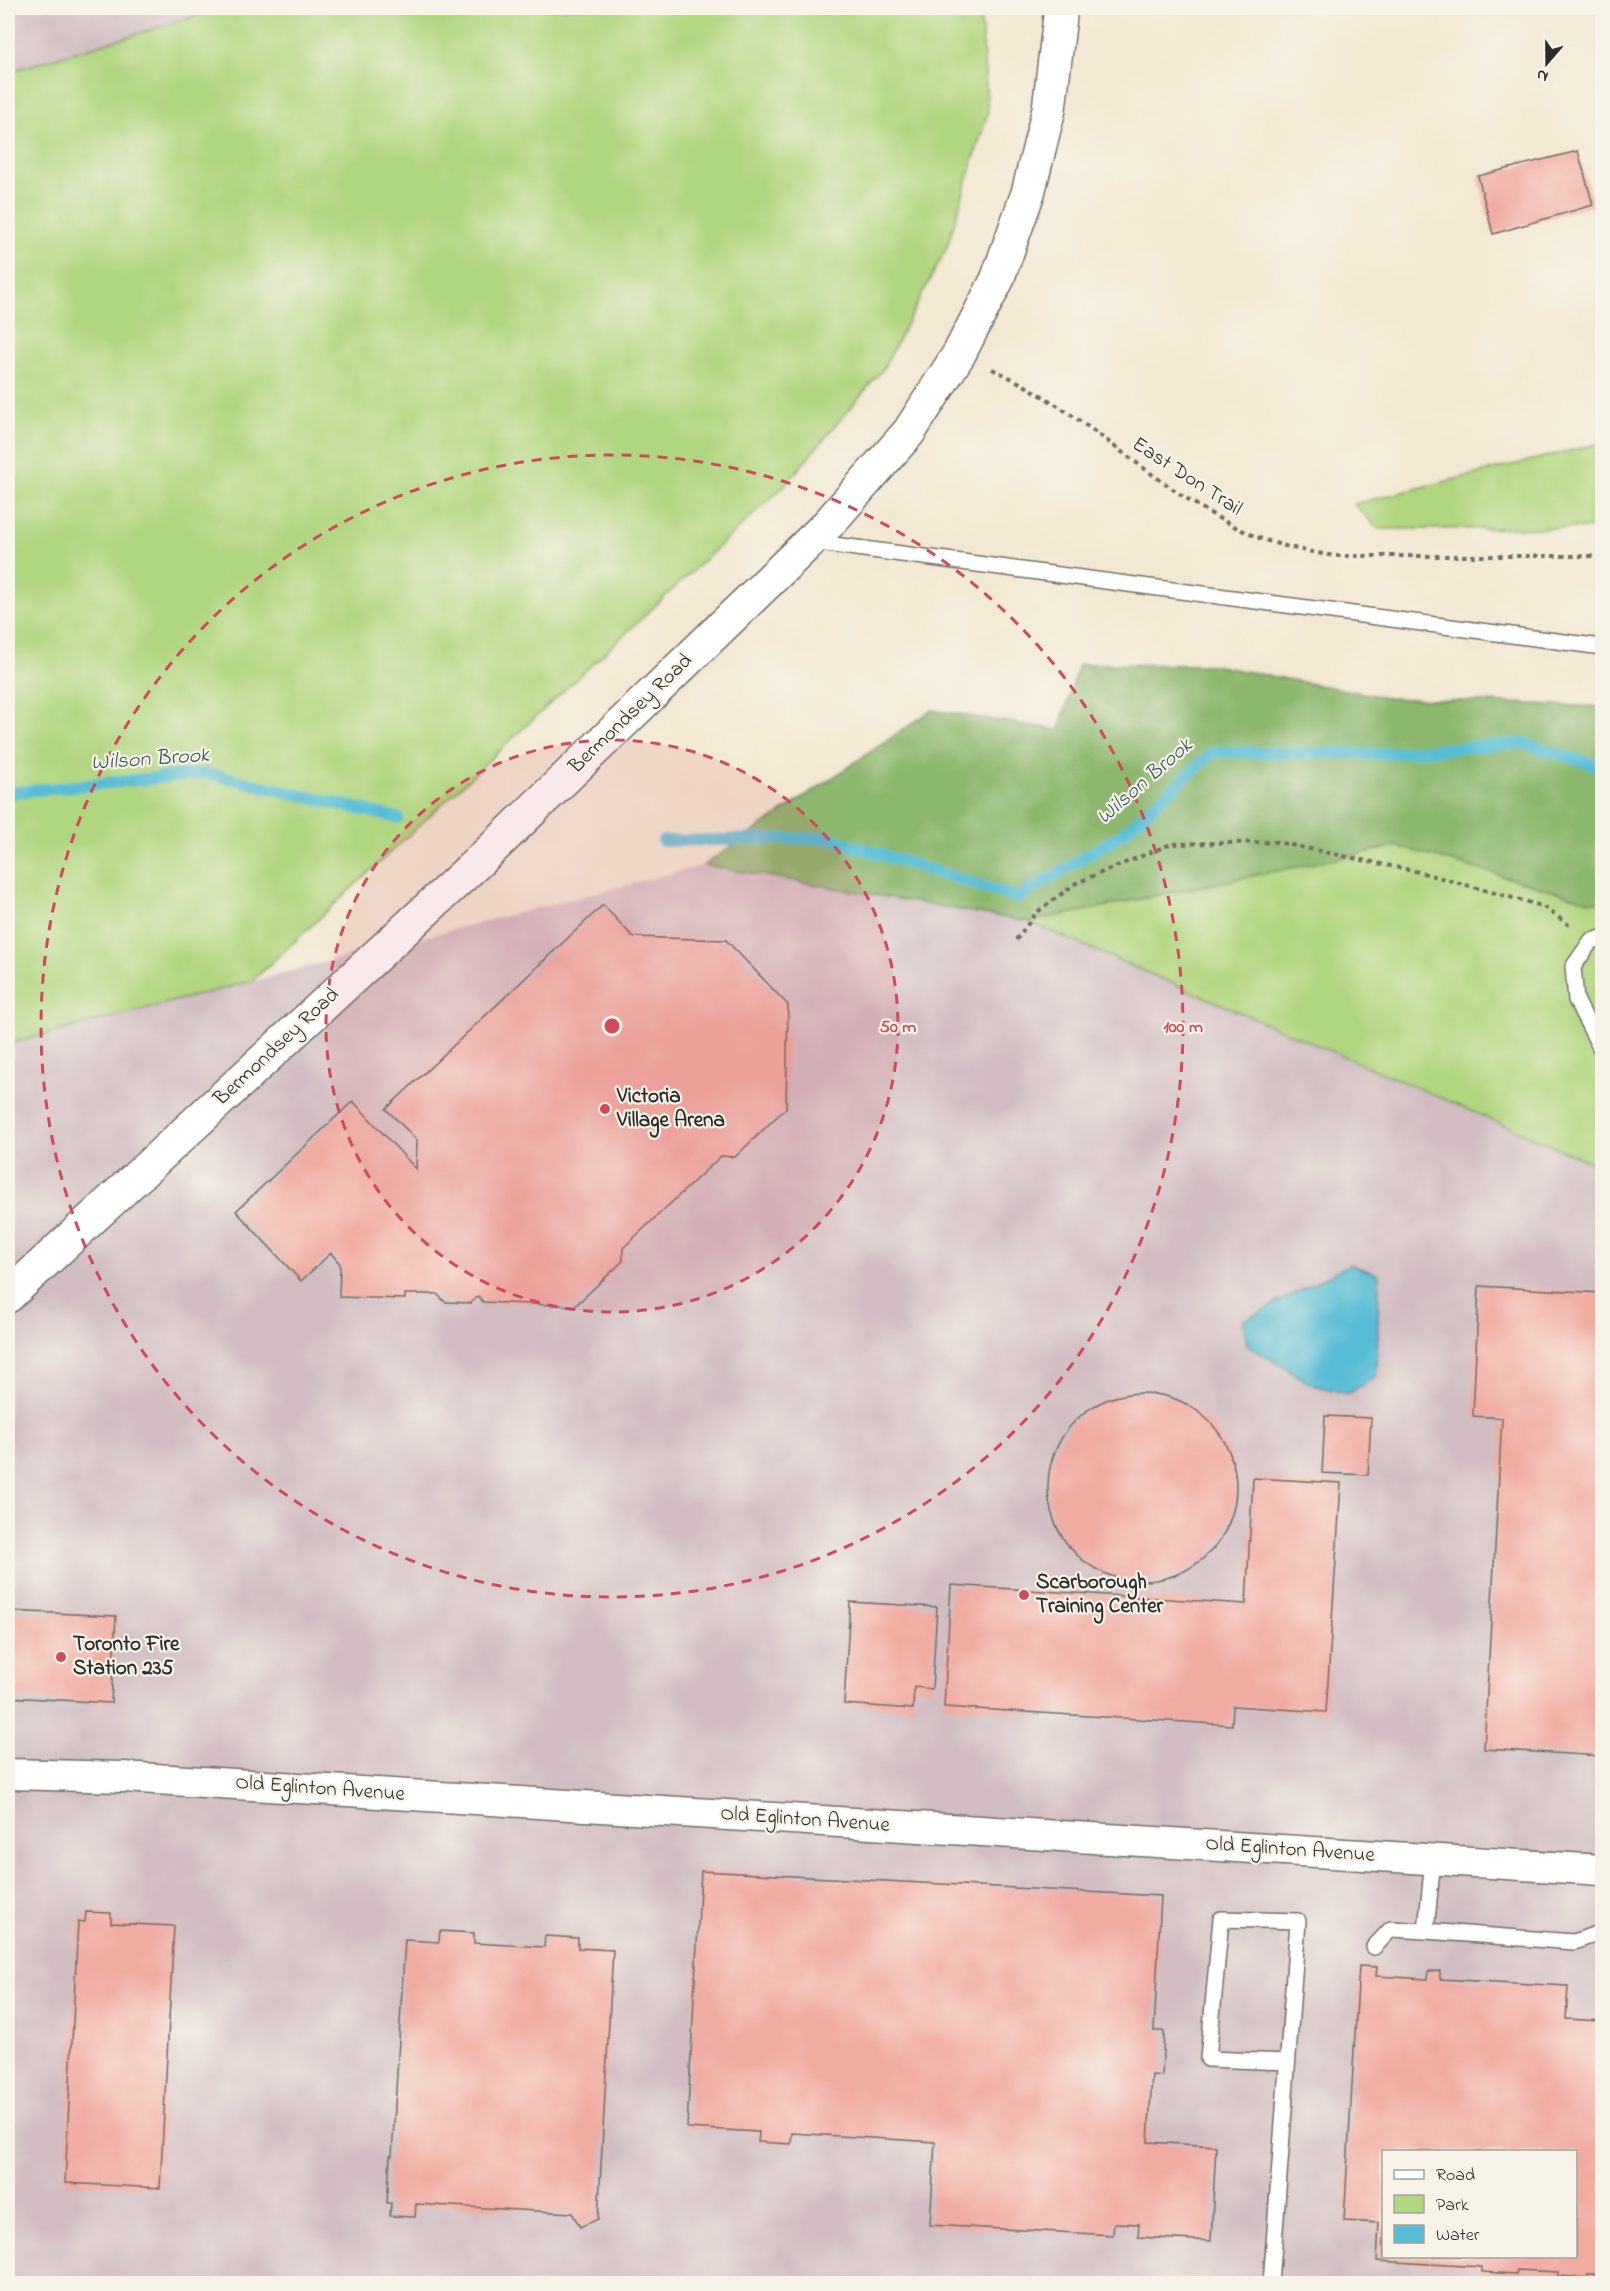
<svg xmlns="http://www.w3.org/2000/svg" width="1610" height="2291" font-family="'Indie Flower',sans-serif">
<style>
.industrial{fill:#d2bec2;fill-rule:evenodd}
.green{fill:#b1d680;stroke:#6e8056;stroke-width:1.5}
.forest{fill:#8cb76e;stroke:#5c714c;stroke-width:1.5}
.water{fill:#57bdd5;stroke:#417480;stroke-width:1.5}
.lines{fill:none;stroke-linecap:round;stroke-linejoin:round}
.stream{stroke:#57bdd5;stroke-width:12}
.building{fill:#f1aca2;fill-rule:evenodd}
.service-casing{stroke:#716d65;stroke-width:18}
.minor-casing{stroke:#716d65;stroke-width:33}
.tertiary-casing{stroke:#716d65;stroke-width:36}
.path{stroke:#716d65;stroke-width:4;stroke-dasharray:4.5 4.5;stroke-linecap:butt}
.service{stroke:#fff;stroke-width:15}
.minor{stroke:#fff;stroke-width:30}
.tertiary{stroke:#fff;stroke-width:33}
.ring{fill:none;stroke:#d1495b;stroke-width:3;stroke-dasharray:10 8}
.poi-dot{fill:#d1495b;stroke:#f7f3e8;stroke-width:2}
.labels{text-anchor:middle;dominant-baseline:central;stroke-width:4.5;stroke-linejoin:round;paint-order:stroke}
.street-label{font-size:21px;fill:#2b2b2b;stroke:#f7f3e8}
.poi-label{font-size:21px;font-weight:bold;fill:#2b2b2b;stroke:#f7f3e8;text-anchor:start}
.water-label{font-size:22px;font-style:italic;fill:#38575e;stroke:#f7f3e8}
.centre{fill:#d1495b;stroke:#f7f3e8;stroke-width:3}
.ring-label{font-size:18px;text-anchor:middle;font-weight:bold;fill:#d1495b;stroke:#f7f3e8;stroke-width:4.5;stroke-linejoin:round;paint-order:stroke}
</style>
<rect width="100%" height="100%" fill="#f7f3e8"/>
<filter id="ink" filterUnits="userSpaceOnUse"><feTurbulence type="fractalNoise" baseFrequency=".0167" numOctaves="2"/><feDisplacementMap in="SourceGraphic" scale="12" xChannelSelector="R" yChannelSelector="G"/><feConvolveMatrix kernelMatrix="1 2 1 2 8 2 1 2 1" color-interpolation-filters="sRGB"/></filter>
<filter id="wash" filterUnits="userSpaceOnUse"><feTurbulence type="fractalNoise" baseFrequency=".008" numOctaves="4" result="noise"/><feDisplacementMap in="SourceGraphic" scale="24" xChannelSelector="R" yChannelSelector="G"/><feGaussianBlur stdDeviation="1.35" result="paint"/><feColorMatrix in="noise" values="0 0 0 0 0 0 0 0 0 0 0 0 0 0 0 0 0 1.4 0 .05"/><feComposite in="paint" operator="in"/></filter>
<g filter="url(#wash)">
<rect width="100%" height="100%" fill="#f3e8d2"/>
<path class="industrial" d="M8 8H223L8 72Z
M704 865 1029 922 1602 1167V2283L8 2284V1044ZM1384 2152H1576V2256H1384Z"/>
<path class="green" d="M223 8H980L988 112 947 247 883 369 786 484 252 981 8 1044V72Z
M1602 443V528L1378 529 1354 504Z
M1602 766V1167L1029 922 1397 846Z"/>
<path class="forest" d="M1079 664 1212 665 1389 698 1602 707V903L1589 901 1397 846 1029 922 704 865 932 710 1059 730Z"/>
<path class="water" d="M1350 1264 1379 1275 1377 1376 1348 1394 1313 1385 1247 1345 1243 1321Z"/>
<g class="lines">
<path class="stream" d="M8 793 206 773 398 818
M663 841 829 838 1018 898 1122 834 1213 752 1378 754 1523 743 1602 767"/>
</g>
<g id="blocks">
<path class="building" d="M1578 151 1593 205 1493 234 1478 176Z
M603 905 633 937 726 940 788 1005 786 1108 735 1157 721 1156 623 1248V1261L575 1306 483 1302 478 1296 471 1303 445 1302 437 1294H405V1299L339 1297 340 1264 331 1253 301 1281 236 1211 353 1101 416 1169 417 1140 386 1109Z
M1479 1286 1602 1293V1756L1484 1749 1502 1418 1473 1416Z
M1048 1487a94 94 0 1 1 188 0a94 94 0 1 1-188 0Z
M1325 1416 1371 1418 1368 1475 1322 1473Z
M1253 1478 1341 1483 1326 1712 1233 1706 1232 1725 944 1707 951 1585 1246 1604Z
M850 1602 937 1607 932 1689 914 1687 913 1709 844 1704Z
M8 1611 116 1616 111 1703 8 1697Z
M701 1871 1161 1896 1154 2031H1164L1162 2076 1152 2075 1148 2142 1216 2146 1211 2241 1138 2237 1139 2224 1114 2223 1113 2235 930 2225 935 2142 792 2133 791 2144 758 2142 759 2132 687 2128Z
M86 1912 111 1913V1923L174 1926 160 2188 65 2183 78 1921 85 1922Z
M440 1931 474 1933V1943L544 1947 545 1936 578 1938V1948L613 1950 598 2219 580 2227 572 2213 416 2204 415 2217 390 2216 391 2203H387L390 2156H392L405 1940 439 1942Z
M1359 1966 1377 1967 1376 1976 1427 1979 1428 1971H1440V1979L1568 1986 1566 2019 1602 2021V2278L1594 2277V2274H1588L1587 2278 1558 2276V2272L1517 2270V2274L1482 2272V2267L1377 2261 1379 2223 1344 2221ZM1384 2152H1576V2256H1384Z"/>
</g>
</g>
<g filter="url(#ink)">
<use href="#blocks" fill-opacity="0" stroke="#716d65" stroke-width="1.5"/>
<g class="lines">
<g class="service-casing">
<path id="service" d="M811 542 1602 647
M1602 938 1591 941 1573 967 1576 1000 1602 1051
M1433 1859 1426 1931 1574 1942 1602 1932
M1374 1947 1391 1929 1426 1931
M1271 2284 1298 1921 1221 1919 1208 2059 1287 2062"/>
</g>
<g class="minor-casing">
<path id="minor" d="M8 1774 123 1777 1602 1870"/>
</g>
<g class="tertiary-casing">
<path id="tertiary" d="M8 1296 492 849 829 523 909 432 959 354 997 280 1028 193 1049 109 1061 8"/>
</g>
<path class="path" d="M992 369C1086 411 1157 492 1250 534 1277 546 1306 551 1334 556H1602
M1016 940 1036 913 1076 883 1171 844 1277 842 1419 872 1542 906 1569 925"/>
<use href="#service" class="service"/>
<use href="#minor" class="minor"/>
<use href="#tertiary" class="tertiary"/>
</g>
</g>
<circle cx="612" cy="1026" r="286" fill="#d1495b" fill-opacity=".12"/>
<g class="ring">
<circle cx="612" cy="1026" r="286"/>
<circle cx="612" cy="1026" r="571"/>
</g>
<g class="poi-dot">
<circle cx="605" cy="1109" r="6"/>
<circle cx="1024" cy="1595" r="6"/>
<circle cx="61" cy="1657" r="6"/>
</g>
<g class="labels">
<g class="street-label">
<text transform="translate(1187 477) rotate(33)">East Don Trail</text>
<text transform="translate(631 714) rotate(-44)">Bermondsey Road</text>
<text transform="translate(277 1047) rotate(-43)">Bermondsey Road</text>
<text transform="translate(320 1789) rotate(4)">Old Eglinton Avenue</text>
<text transform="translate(805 1820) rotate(4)">Old Eglinton Avenue</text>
<text transform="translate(1290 1850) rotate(4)">Old Eglinton Avenue</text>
</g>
<g class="poi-label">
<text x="617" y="1097">Victoria<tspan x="617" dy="24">Village Arena</tspan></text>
<text x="1036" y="1583">Scarborough<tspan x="1036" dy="24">Training Center</tspan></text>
<text x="73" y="1645">Toronto Fire<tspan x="73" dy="24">Station 235</tspan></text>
</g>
<g class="water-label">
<text transform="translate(150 760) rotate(-4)">Wilson Brook</text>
<text transform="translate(1145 782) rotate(-41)">Wilson Brook</text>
</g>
</g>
<circle cx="612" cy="1026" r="9" class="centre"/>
<g class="ring-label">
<text x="898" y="1032">50 m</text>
<text x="1183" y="1032">100 m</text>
</g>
<rect width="1610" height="2291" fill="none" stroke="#f7f3e8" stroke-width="30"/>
<rect x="1382" y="2150" width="195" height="108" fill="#f7f3e8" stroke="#a5a39c" stroke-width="1.5"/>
<rect x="1394" y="2170" width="30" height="9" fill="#ffffff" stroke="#a5a39c" stroke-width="1.5"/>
<text x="1436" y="2180" font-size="18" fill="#2b2b2b">Road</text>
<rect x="1394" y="2195" width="30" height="18" fill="#b1d680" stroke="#a5a39c" stroke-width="1.5"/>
<text x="1436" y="2210" font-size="18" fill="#2b2b2b">Park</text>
<rect x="1394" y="2225" width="30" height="18" fill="#57bdd5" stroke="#a5a39c" stroke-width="1.5"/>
<text x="1436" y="2240" font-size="18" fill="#2b2b2b">Water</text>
<g transform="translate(1547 63) rotate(200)" stroke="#f7f3e8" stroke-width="4.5" paint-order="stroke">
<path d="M0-4.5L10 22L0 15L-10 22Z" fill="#2b2b2b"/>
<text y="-9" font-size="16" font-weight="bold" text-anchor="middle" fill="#2b2b2b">N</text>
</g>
</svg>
